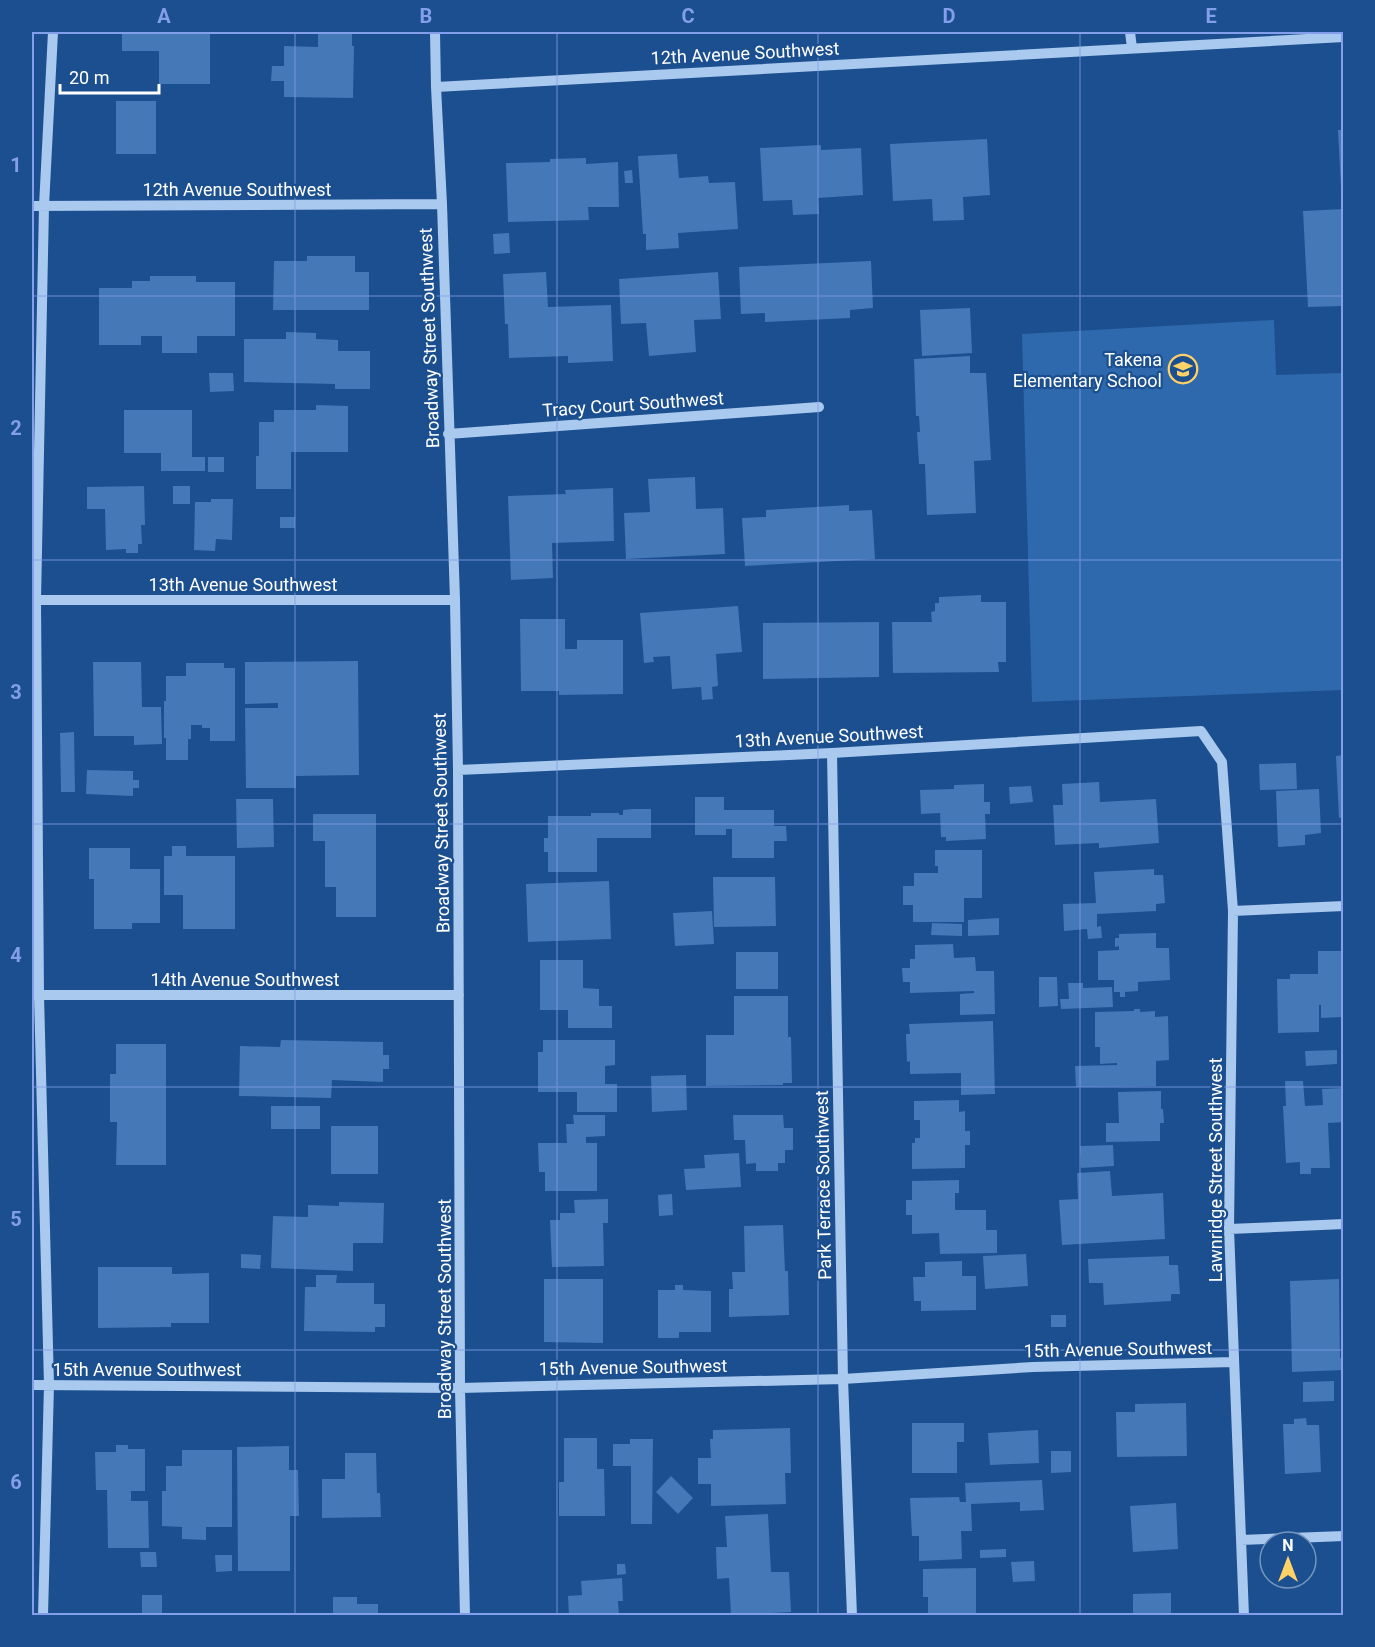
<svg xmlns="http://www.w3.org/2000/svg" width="1375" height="1647" font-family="Roboto,sans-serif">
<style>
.green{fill:#2e69ad}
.building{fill:#4478b7}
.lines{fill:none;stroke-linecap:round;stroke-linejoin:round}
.minor{stroke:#a9c9ee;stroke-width:10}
.grid{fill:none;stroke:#839eea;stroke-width:1.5;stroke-opacity:0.55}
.labels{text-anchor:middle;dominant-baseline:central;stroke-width:4.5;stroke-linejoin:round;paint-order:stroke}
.street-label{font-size:18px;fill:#fff;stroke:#1b4f8f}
.poi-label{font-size:18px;fill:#fff;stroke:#1b4f8f;text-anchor:end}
.neatline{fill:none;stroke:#839eea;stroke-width:2}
.grid-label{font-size:20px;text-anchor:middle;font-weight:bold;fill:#839eea}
</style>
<rect width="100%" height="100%" fill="#1b4f8f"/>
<path class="green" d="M1274 320 1276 375 1343 373V690L1032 702 1022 334Z"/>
<path class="building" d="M122 32H210V84H159V51H122Z
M318 32H352V46H354L353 98 284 97V81H271L272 66H284V46L318 47Z
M116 101H156V154H116Z
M1338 130H1344V207H1342Z
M987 139 990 195 963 197 964 220 933 221 932 199 893 201 890 144Z
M821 145V150L861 148 863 195 818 198 819 214 793 215 792 200 763 201 760 148Z
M677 154 679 178 708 176 709 183 735 182 738 229 678 233 679 248 646 250V234H643L638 156Z
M586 158V164L618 162 619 207H588L589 220 508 222 506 163 550 162V159Z
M632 170 633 183H625L624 171Z
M1344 209V306L1308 307 1303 211Z
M509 233 510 253 494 254 493 234Z
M307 256H355V272H369V310H273L274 261H307Z
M871 261 873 308 850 310V318L765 322V313L741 314 739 267Z
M546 272 548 307 611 305 613 361 568 363V356L509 358 508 324H505L503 274Z
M718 272 721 319 694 320 696 352 649 356 646 323 621 324 619 279Z
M150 276H196V282H235V336H197V353H162V336H141V345H99V288H132V281H150Z
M970 308 972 353 922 356 920 310Z
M286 332 316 333V339L338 340V351H370V389H335V384L244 382V339H286Z
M970 356V373H986L991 460 974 461 976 513 927 515 925 464H919L917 432H920L919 416H916L914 359Z
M209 373H233L234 391 210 392Z
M316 405 348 406V452H291V489H256V456H259V422H274V410H316Z
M124 410H192V457H205V471H161V453H124Z
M208 457H224V472H208Z
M695 477 696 509 723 508 725 554 626 559 624 513 650 512 648 479Z
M144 486 145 525H141L142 544H138V553H126V549L106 550 105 509H87V487Z
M173 486H190V504H173Z
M613 488 614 541 552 543 553 578 511 580 508 496 566 494 565 490Z
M211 499H233L232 540 216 539 215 551 194 550 195 502H211Z
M849 505V511L872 510 875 559 745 566 742 518 766 517V510Z
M280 517H295V528H280Z
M981 595V602H1006V662H998L999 672 893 673 892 622H932L931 612 935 611V603H939V597Z
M738 606 742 652 716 654 718 686 712 687 713 699 702 700 701 687 672 689 670 656 653 657 654 662 644 663 640 613Z
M520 619H565V649H577V640H623V694L559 695V691H521Z
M879 622V677L763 679V623Z
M358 661 359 775 296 776V788H246L245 708H278V703L245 704V662Z
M93 662H141L142 707H161L162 744 134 745V736H94Z
M186 663H224V668H235V741H210V728H202V725H191V739H188V760H166V738H164V701H166V676H186Z
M74 732 75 792H61L60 733Z
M1344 755V817L1339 818 1336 756Z
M1296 763 1297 789 1260 790 1259 764Z
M87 770 133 771V780H139V788H133V796L86 794Z
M1099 782 1100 802 1156 799 1159 843 1099 848V843L1055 845 1053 805H1063L1062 784Z
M984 784V802H990V814H985L986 839 946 841V837H941L940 813 921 814 920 790 954 789V785Z
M1031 786 1033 802 1010 804 1009 787Z
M1319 789 1321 833 1305 835V845L1278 847 1276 791Z
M695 797H724V810H774V826H786L787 841H774V858H732V829H726V835H695Z
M236 799H273L274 847 237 848Z
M633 809H651V838H597V872H548V852H544V838H548V816H591V813H619V815H623V810Z
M313 814H376V917H336V887H325V841H313Z
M172 846H186V856H235V929H183V895H164V856H172Z
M89 848H130V869H160V923H132V929H94V879H89Z
M935 850H982V898H964V922H913V905H903V886H914V873H938V866H935Z
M1154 869V875H1163L1165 903 1156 904V911L1097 914V927L1101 926 1102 938 1088 939 1087 929 1064 931 1063 904 1096 903 1094 872Z
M713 877H775L776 926 714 927Z
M609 881 611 939 528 942 526 884Z
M712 911 714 944 675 946 673 913Z
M999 918V935L968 936V920Z
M932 923 962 924V936L931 935Z
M1156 933V948H1169L1170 980 1138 982V991L1125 992V997H1120V992H1114V980H1098V951L1119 950V946L1115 947V938H1119V934Z
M953 944 954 958 975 957 976 971H994L995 1014 960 1015V994L974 993V991L910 993V982H903L902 968H910V959H915V945Z
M1318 951H1342L1343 1017 1321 1018V1005H1319V1032L1278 1033 1277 979H1290V974H1318Z
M736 952H778V989H736Z
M540 960H583V988L599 989V1006H612V1028H568V1010H540Z
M1039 977H1057L1058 1006 1039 1007Z
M1068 983H1083V988L1112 987 1113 1007 1061 1009 1060 999H1069Z
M734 996H788V1037H791L792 1083H783V1085L706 1086V1035H734Z
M1134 1009H1140V1012L1155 1011V1017L1168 1016 1169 1060 1156 1061V1086L1076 1087 1075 1066 1117 1065V1063L1100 1064V1047H1095V1012L1134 1011Z
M993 1021 995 1094 961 1095V1073L910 1074V1061L907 1062 906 1034H910L909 1024Z
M281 1040 383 1042V1055H389V1069H383V1082L332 1080 331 1098 239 1096 240 1046 280 1047Z
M543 1040H615V1065L605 1066V1084H617V1112H577V1092H538V1052H543Z
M116 1044H166V1165H116L117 1122H110V1074H116Z
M1337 1050V1064L1306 1066 1305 1051Z
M686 1075 687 1110 652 1112 651 1076Z
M1285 1081H1303L1305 1106 1323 1105 1322 1089 1344 1088V1122L1328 1123 1330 1168H1311V1174H1300V1162L1286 1163 1283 1106H1286Z
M1161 1091V1109H1163L1164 1123H1160V1141L1106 1142V1123H1119L1118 1092Z
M959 1100V1112L965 1111V1131H970V1145H965V1168L912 1169V1143H915V1138H920V1120H914V1101Z
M271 1106H320V1129H271Z
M573 1115H605V1136L586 1137V1143H597V1191H545V1172H539L538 1143H567L566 1124H574Z
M733 1115H783L784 1128H793V1150H785V1163H778V1171H756V1163L746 1164 745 1140H734Z
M331 1126H378V1174H331Z
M1113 1145 1114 1166 1081 1168 1080 1146Z
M739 1153 741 1187 686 1190 684 1169 705 1168 704 1155Z
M1110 1171 1112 1196 1163 1193 1165 1239 1062 1245 1059 1200 1078 1199 1077 1173Z
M959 1180V1193H955V1210H986V1230H997V1253L940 1254 939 1233 912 1234V1215H906V1200H912V1181Z
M672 1194 673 1215 659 1216 658 1195Z
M608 1199V1223H603L604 1266 552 1267 550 1220H560V1213H575L574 1200Z
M339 1202 384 1203 383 1243H353V1271L271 1268 273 1216 308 1217V1205L339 1206Z
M783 1225 785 1271H788L789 1315 729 1317V1289H733L732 1272H745L744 1226Z
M241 1254 261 1255 260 1269 241 1268Z
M1026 1254 1028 1286 985 1289 983 1256Z
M1169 1256V1265H1178L1180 1294H1171V1301L1104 1305 1103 1283H1089L1088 1259Z
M962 1261V1276H976V1310L921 1311V1301H914L913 1277H925V1262Z
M98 1267H172V1274L209 1273V1323H171V1327L98 1328Z
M316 1275H337L336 1283H374V1304H385V1327H375V1332L304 1331 305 1287H316Z
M544 1279H603V1343L544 1342Z
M1339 1279 1340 1358H1344V1370L1292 1372 1290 1281Z
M675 1285H683V1290L711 1291V1332H679V1338H658V1290H675Z
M1051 1315H1066V1327H1051Z
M1334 1381V1401L1303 1402V1382Z
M1186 1403 1187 1456 1117 1457 1116 1412H1135V1404Z
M1306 1418 1307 1425H1319L1321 1472 1285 1474 1283 1424H1294V1419Z
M912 1423H964V1442H957V1473H912Z
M790 1428 791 1473H785L786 1504 711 1506V1484H698V1458H711L710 1439H713V1430Z
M1038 1430 1039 1463 990 1465 988 1433Z
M564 1438H597V1469H604L605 1516H559V1482H564Z
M630 1439H653L652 1524H631V1466H613V1444H630Z
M116 1445H128V1449H145V1491H131V1501H148L149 1548H108L107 1490H96L95 1452H116Z
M289 1446V1470H298L299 1516H290V1571H238L237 1447Z
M182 1450H232V1527H206V1540L182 1539V1527L162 1526V1491H166V1466H182Z
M1051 1451H1071V1472L1051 1473Z
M345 1453H376L377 1493H380L381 1517 322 1518V1479H345Z
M671 1476 693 1498 678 1514 656 1492Z
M1042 1480 1044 1510 1020 1511V1502L971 1504 972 1531H961L962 1559 919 1561V1536H912L910 1498 959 1497 960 1502H966L965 1483Z
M1176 1503 1178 1549 1133 1552 1130 1506Z
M768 1514 771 1572H789L791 1612 731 1615 729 1578 717 1579 716 1547H727L725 1516Z
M1006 1549V1557L980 1558V1550Z
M140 1552H156L157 1567H141Z
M215 1555H232V1571L216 1572Z
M1034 1561 1035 1581 1013 1582 1011 1562Z
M617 1564H625L626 1574 617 1575Z
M976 1568V1616H928V1597H923V1569Z
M622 1578 623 1601H618L619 1616H569L568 1596 582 1595 581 1581Z
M1171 1593V1616H1133V1594Z
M142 1595H162V1616H142Z
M333 1597H357V1604H378V1616H333Z"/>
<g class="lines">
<path class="minor" d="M435 32 436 87 442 204 455 600 458 770 460 1388 465 1616
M1130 32 1132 48
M436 87 1344 37
M32 206 442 204
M448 434 819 407
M32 600H455
M832 753 843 1379 852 1616
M458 770 832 753 1201 731 1222 762 1233 911 1229 1229 1244 1616
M1233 911 1344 906
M32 995H459
M1229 1229 1344 1224
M32 1385 460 1388 843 1379 1033 1367 1234 1362
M1241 1540 1344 1536
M43 1616 49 1385 39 995 36 600 44 206 53 32"/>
</g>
<path class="grid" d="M295 32V1616M557 32V1616M818 32V1616M1080 32V1616M32 296H1344M32 560H1344M32 824H1344M32 1087H1344M32 1350H1344"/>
<defs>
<g id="school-ring" transform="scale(1.5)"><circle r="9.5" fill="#1b4f8f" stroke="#ffd166" stroke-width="1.5"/><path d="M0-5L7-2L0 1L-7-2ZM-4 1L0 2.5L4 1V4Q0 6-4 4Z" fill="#ffd166"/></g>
</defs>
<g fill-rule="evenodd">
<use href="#school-ring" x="1183" y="369"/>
</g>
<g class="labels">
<g class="street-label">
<text transform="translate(745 53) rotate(-3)">12th Avenue Southwest</text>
<text x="237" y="189">12th Avenue Southwest</text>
<text transform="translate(429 338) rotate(-92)">Broadway Street Southwest</text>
<text transform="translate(633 404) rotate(-4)">Tracy Court Southwest</text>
<text x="243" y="584">13th Avenue Southwest</text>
<text transform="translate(829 736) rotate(-3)">13th Avenue Southwest</text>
<text transform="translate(441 823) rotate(-91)">Broadway Street Southwest</text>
<text x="245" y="979">14th Avenue Southwest</text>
<text transform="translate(1215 1170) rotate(-90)">Lawnridge Street Southwest</text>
<text transform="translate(823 1185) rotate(-91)">Park Terrace Southwest</text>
<text transform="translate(444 1309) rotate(-90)">Broadway Street Southwest</text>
<text transform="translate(1118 1349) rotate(-1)">15th Avenue Southwest</text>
<text transform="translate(633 1367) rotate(-1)">15th Avenue Southwest</text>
<text x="147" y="1369">15th Avenue Southwest</text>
</g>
<g class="poi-label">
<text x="1162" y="359">Takena<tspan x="1162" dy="21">Elementary School</tspan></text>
</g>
</g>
<rect width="1375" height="1647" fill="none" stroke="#1b4f8f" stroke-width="66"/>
<g transform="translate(1288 1560)"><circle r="28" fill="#1b4f8f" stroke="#7695bc" stroke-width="1.5"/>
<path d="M0-4.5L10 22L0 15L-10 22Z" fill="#ffd166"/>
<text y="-9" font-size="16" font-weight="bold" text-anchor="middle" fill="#ffffff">N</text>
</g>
<path d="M60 84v9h99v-9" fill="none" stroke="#ffffff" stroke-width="3"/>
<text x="69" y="84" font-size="18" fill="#ffffff" stroke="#1b4f8f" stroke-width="4.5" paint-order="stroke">20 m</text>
<rect x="33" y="33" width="1309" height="1581" class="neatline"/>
<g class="grid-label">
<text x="164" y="23">A</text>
<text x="426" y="23">B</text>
<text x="688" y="23">C</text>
<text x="949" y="23">D</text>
<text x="1211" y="23">E</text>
<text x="16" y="172">1</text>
<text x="16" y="435">2</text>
<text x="16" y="699">3</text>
<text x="16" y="962">4</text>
<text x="16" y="1226">5</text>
<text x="16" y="1489">6</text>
</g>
</svg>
